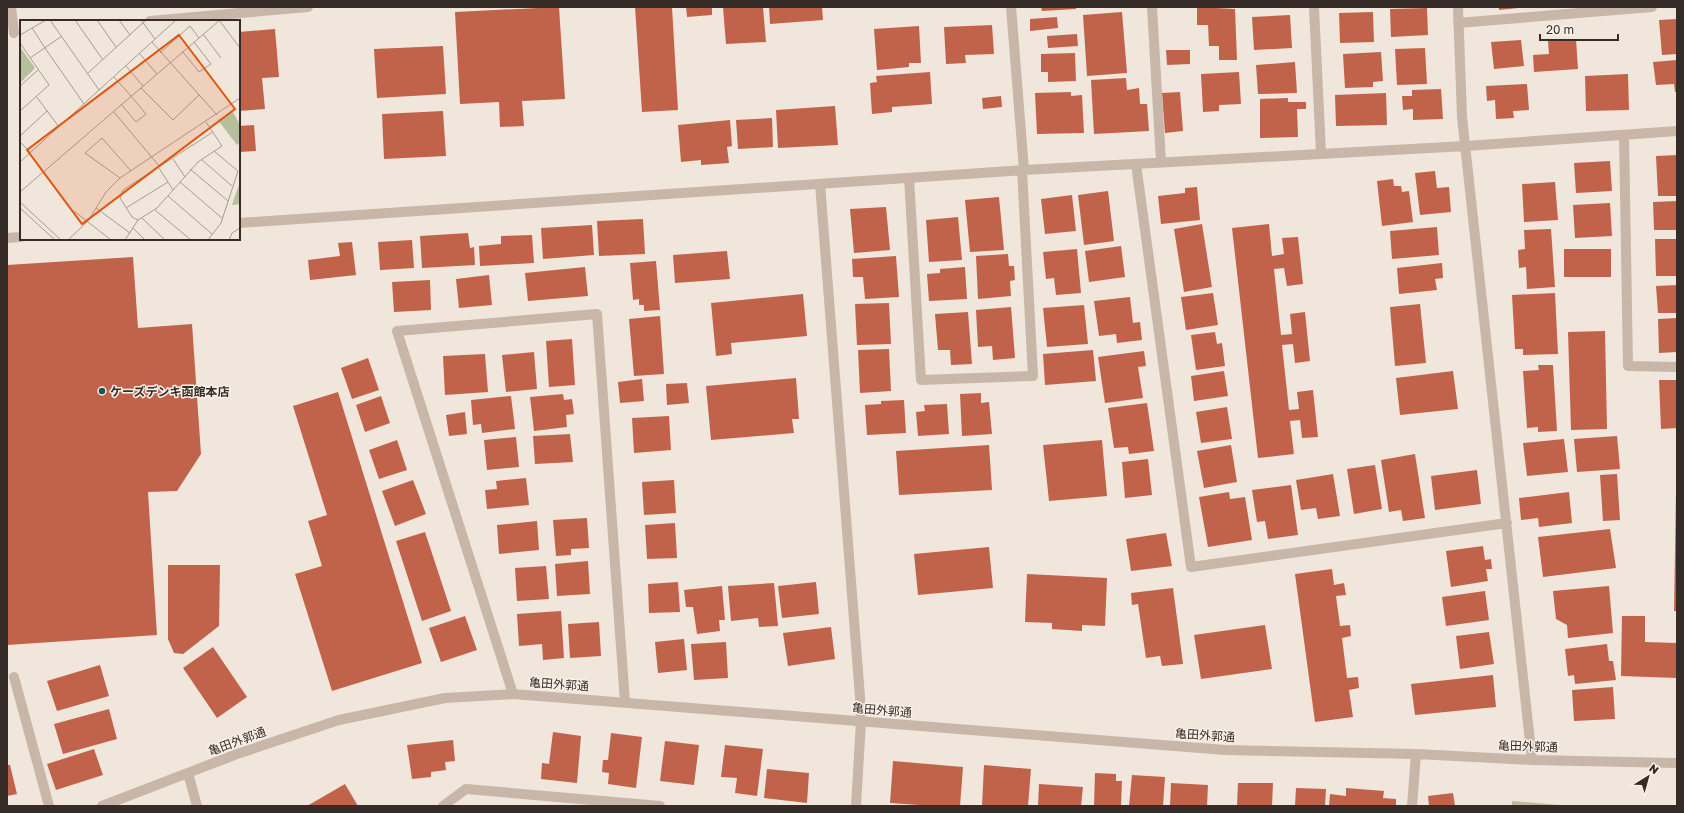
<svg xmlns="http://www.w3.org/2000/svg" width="1684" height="813" font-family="'Golos Text','Noto Sans JP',sans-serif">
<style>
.green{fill:#b4bf9c}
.building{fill:#c1634a}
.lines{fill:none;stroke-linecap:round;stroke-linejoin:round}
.minor{stroke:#c8b6a8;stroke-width:10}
.poi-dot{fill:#1f5355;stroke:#f9f0e8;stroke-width:1.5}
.labels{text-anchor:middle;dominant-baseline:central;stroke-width:3;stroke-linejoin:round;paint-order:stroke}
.poi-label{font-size:12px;font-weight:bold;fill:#352c28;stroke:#f9f0e8;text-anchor:start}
.street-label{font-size:12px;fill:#352c28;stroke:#f9f0e8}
.inset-road{fill:none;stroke:#a69c94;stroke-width:1}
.view{fill:#df570d;fill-opacity:0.15;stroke:#df570d;stroke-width:2}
.inset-edge{fill:none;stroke:#352c28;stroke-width:2}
</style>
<rect width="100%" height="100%" fill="#f1e6dc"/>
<path class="green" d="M1512 801 1572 806H1512Z"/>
<path class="building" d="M559 7 565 99 522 101 524 126 500 127 499 102 460 104 455 12Z
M635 7H672L678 110 642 112Z
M686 7H712V15L687 17Z
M723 7H763L766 42 726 44Z
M769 7H822L823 20 770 24Z
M1041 7H1076V9L1042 11Z
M1197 7 1235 9 1237 60H1219V46H1209L1208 25H1197Z
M1499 7H1518V8L1499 10Z
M1427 8 1428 35 1391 37 1390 9Z
M1122 12 1127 73 1087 76 1083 15Z
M1373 12 1374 42 1340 43 1339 13Z
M1290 15 1292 48 1254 50 1252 17Z
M1057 17 1058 28 1030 31V19Z
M1677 19V54L1662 55 1659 20Z
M992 25 994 54 965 55 966 63 946 64 944 27Z
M919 26 921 63H909V67L877 70 874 29Z
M275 29 279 77 262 78 265 109 239 111V32Z
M1077 34 1078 46 1048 48 1047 36Z
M1576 39 1578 69 1534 72 1533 55 1549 54 1548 41Z
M1521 40 1524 66 1494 69 1491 42Z
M443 46 446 94 377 98 374 49Z
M1425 48 1427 84 1397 85 1395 49Z
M1166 50H1190V64L1167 65Z
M1381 52 1383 81 1373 82V87L1345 88 1343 54Z
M1075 53 1076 81 1048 82V72H1041V54Z
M1677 60V92H1675L1674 84 1656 85 1653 62Z
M1295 62 1297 93 1258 94 1256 65Z
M930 72 932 104 892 107V112L872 114 870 83 877 82 876 76Z
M1239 72 1241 104 1219 105V111L1203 112 1201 74Z
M1628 74 1629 110 1586 111 1585 76Z
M1126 78 1127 90 1139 88 1140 104H1147L1149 131 1094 134 1091 80Z
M1527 84 1529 110 1513 111 1514 118 1496 119 1495 100 1487 101 1486 86Z
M1441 89 1443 119 1413 120V109L1403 110 1402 96H1412V90Z
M1071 92V96L1082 95 1084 133 1037 134 1035 93Z
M1180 92 1183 131 1165 133 1162 93Z
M1386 93 1387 125 1336 126 1335 95Z
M1001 96 1002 107 983 109 982 98Z
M1288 98V102H1306V109H1297L1298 137 1260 138V99Z
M835 106 838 145 778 148 776 110Z
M443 111 446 156 384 159 382 114Z
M772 118 773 147 738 149 736 120Z
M730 120 732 146 727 147 729 163 701 165V160L681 162 678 125Z
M254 125 256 151 239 152V126Z
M1677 155V196H1658L1656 156Z
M1610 161 1612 191 1576 193 1574 163Z
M1435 171 1437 188 1449 187 1451 212 1420 215 1415 173Z
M1393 179 1394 186H1401L1402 192 1409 191 1413 222 1382 226 1377 181Z
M1555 182 1558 220 1524 222 1522 184Z
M1197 187 1200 220 1161 224 1158 196 1185 193V188Z
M1108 191 1114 241 1084 245 1078 195Z
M1072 195 1076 231 1045 234 1041 199Z
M999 197 1004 250 970 252 965 200Z
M1677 201V230H1654L1653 202Z
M1610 203 1612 236 1575 238 1573 205Z
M886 207 890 250 854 253 850 209Z
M958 217 962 260 929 262 926 220Z
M643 219 645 254 599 256 597 221Z
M1202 224 1212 287 1184 292 1174 229Z
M1269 224 1272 256 1284 254 1282 238 1298 237 1303 284 1287 286 1284 268 1274 269 1281 335 1292 334 1290 314 1305 312 1310 361 1295 363 1293 344 1282 345 1289 410 1299 409 1297 392 1313 390 1318 437 1302 438 1300 420 1290 421 1294 454 1258 458 1232 228Z
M592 225 594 255 543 259 541 228Z
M1437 227 1439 255 1392 259 1390 231Z
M1551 229 1555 287 1527 289 1526 267 1519 268 1518 250 1525 249 1524 230Z
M468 233 470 248 474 247 475 265 422 268 420 236Z
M532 235 534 263 480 266 479 246 501 244V236Z
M1655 239H1677V276H1656Z
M412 240 414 268 380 270 378 242Z
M352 242 356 275 310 280 308 260 340 256 338 243Z
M1121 246 1125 277 1089 282 1085 251Z
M1077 249 1081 293 1056 295 1054 278 1046 279 1043 252Z
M1564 249H1611V277H1564Z
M727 251 730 279 675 283 673 255Z
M1008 254 1009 266H1014L1015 280 1010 281 1011 296 978 299 976 256Z
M896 256 899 297 865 299 863 277H853L852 259Z
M133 257 138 328 192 324 201 454 177 491 148 492 157 635 7 645V265Z
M656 261 660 310 644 311V305H639V299L633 300 630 263Z
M1442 263 1443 278 1435 279 1437 290 1399 294 1397 268Z
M585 267 588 296 528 301 525 273Z
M965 267 967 299 929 301 927 274 940 273V269Z
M489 275 492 305 459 308 456 279Z
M430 280 431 310 394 312 392 282Z
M1677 285V313H1658L1656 286Z
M1213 293 1218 325 1186 330 1181 297Z
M1555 293 1558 354 1523 355V349H1515L1512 295Z
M803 294 807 336 731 343 732 354 716 356 711 303Z
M1130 297 1133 323 1140 322 1142 340 1117 343 1116 334 1099 336 1094 301Z
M889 303 891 344 857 345 855 304Z
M1420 304 1426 363 1395 366 1390 307Z
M1084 305 1088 344 1047 347 1043 308Z
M1011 307 1015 358 993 360 992 346 978 347 976 310Z
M968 312 972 364 951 365 950 350H938L935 314Z
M660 316 664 374 634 376 629 319Z
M1677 318V352L1659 353 1658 319Z
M1605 331 1607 429 1571 430 1568 332Z
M1215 332 1217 344 1222 343 1225 366 1196 370 1191 335Z
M572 339 575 385 549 387 546 341Z
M889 349 891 391 860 393 858 350Z
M1093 350 1096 381 1045 385 1043 354Z
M1144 351 1146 366 1138 367 1143 398 1105 403 1098 357Z
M534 352 537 389 506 392 502 355Z
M485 354 488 392 445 395 443 356Z
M368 358 379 390 352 399 341 368Z
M1538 365H1553L1557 431 1538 432V427L1527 428 1523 371 1539 370Z
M1224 371 1228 396 1194 401 1191 376Z
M1453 371 1458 409 1400 415 1396 378Z
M796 378 799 419H792L794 433 711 440 706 386Z
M642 379 644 401 620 403 618 382Z
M1659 380H1677V428L1661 429Z
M687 383 689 403 667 405 666 384Z
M338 392 422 663 332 691 295 574 322 566 308 521 327 515 293 406Z
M981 393V403L989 402 992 434 962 436 960 394Z
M563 394 564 400 572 399 574 414 566 415 567 427 534 431 530 397Z
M381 396 390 423 365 432 356 405Z
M511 396 515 429 482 433 481 424 473 425 471 400Z
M904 400 906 433 867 435 865 405 881 404V401Z
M1147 403 1154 451 1129 454 1128 447 1114 448 1108 408Z
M947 404 949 434 918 436 916 412 925 411 924 405Z
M1227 407 1232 439 1201 443 1196 412Z
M465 412 467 434 449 436 446 415Z
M669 416 671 450 634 453 632 418Z
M570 434 573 462 535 464 533 436Z
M1617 436 1620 469 1577 472 1574 439Z
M516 437 519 467 487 470 484 440Z
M1564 439 1568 472 1527 476 1523 443Z
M397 440 407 470 379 479 369 450Z
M1102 440 1107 496 1049 501 1043 445Z
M989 445 992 490 899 495 896 451Z
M1231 445 1237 482 1204 488 1197 451Z
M1415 454 1425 518 1403 521 1401 510 1389 512 1381 460Z
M1148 459 1152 495 1125 498 1122 462Z
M1375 465 1382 509 1354 514 1347 469Z
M1477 470 1481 504 1435 510 1431 476Z
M1333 474 1340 516 1318 519 1316 508 1301 510 1296 480Z
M1617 474 1620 520 1603 521 1600 475Z
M526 478 529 505 487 509 485 490 497 489 496 481Z
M413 480 426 514 395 526 382 491Z
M674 480 676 513 644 515 642 482Z
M1291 485 1298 535 1268 539 1265 521 1257 522 1252 490Z
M1229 492 1230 499 1245 497 1252 540 1208 547 1199 497Z
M1569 492 1572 523 1539 527 1538 518 1521 520 1519 498Z
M1676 492H1677V611H1674Z
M587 518 589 548 571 549V555L556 556 553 520Z
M537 521 539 550 499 554 497 525Z
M675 523 677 558 647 559 645 525Z
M1610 529 1616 568 1543 577 1538 537Z
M425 532 451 611 422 621 396 541Z
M1166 533 1172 566 1131 571 1126 539Z
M1483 546 1485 560 1491 559 1492 569H1486L1488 581 1451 587 1446 551Z
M989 547 993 588 918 595 914 554Z
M588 561 590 594 557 596 555 564Z
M168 565H220L219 626 183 654 174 653 168 639Z
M546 566 549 599 517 601 515 568Z
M1332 569 1334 585 1344 583 1346 595 1336 596 1340 626 1350 625 1351 636 1342 638 1347 678 1358 677 1359 688 1349 690 1353 717 1315 722 1295 574Z
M1027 574 1107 578 1105 626 1082 625V631L1052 629V623L1025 622Z
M678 582 680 612 649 613 648 584Z
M816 582 819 614 782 618 778 586Z
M774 583 778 626 759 627 758 618 731 621 728 586Z
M722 586 725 620H719L720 631 697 634 693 607H686L684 590Z
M1609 586 1613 633 1568 638 1567 625 1556 619 1553 591Z
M1173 588 1183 664 1162 666 1160 656 1146 658 1138 604 1132 605 1131 593Z
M1485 591 1489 620 1446 626 1442 597Z
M561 611 564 658 543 660 542 644 519 646 517 614Z
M465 616 477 650 441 662 429 628Z
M1622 616H1645V642L1677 643V678L1621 676Z
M599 622 601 656 570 658 568 624Z
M1265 625 1272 669 1201 679 1194 635Z
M831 627 835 659 788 666 783 633Z
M1489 632 1494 664 1460 669 1456 636Z
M684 639 687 670 658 673 655 642Z
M726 642 728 678 694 680 691 644Z
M1607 644 1609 661H1613L1616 680 1575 684 1574 675 1568 676 1565 649Z
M213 647 247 697 217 718 183 668Z
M100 665 109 696 57 711 47 681Z
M1493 675 1496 707 1415 715 1411 684Z
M1613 687 1615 719 1574 721 1572 690Z
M109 709 117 739 63 754 54 724Z
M553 732 581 736 577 783 541 779 542 763 549 764Z
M611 733 642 737 636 788 608 784 609 773 602 772 603 760H608Z
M453 740 455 761 445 762 446 770 431 772V777L412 779 407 745Z
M665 741 699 745 694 785 660 781Z
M725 745 763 749 757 796 735 793 737 778 721 777Z
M94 749 103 775 56 790 47 764Z
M893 761 963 767 960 806H933L890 803Z
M7 765H10L17 794 7 796Z
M984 765 1031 769 1028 806H982Z
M767 769 809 773 807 803 764 798Z
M1095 773 1116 774V781H1122L1121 806H1094Z
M1132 775 1165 777 1163 806H1129Z
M1171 783 1208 785 1207 806H1170Z
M1238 783H1273L1272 806H1237Z
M345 784 358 806H307Z
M1039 784 1083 787 1081 806H1038Z
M1296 788 1326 789 1325 806H1295Z
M1346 788 1384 791 1383 798 1396 799V806H1329L1330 794 1346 796Z
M1453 793 1455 806H1429L1428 796Z"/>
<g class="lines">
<path class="minor" d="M11 7 14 33
M1011 7 1024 170
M1152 7 1161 162
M1314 7 1321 153
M1458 7 1462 117 1532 760
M150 21 308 7
M1458 23 1652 7
M1624 135 1628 366 1677 367
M1136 164 1191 567 1507 523
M909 178 921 380 1033 376 1022 170
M820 184 860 697 861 721 856 806
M239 223 1024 170 1466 146 1677 131
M7 238 21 237
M14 677 49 806
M513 694 397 331 597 314 625 702
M188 773 197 806
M102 806 237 754 339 720 445 698 513 694 1225 750 1416 754 1532 760 1677 763
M443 806 466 789 660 806
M1412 806 1416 754"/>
</g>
<circle class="poi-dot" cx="102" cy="391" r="4"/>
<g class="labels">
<g class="poi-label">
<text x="110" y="391">ケーズデンキ函館本店</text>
</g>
<g class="street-label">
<text transform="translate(559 684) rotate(4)">亀田外郭通</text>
<text transform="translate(882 710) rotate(5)">亀田外郭通</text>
<text transform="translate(1205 735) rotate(4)">亀田外郭通</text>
<text transform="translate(237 741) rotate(-20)">亀田外郭通</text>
<text transform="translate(1528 746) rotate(2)">亀田外郭通</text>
</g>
</g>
<g transform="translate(20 20)">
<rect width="220" height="220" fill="#f1e6dc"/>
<path d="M0 27 15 48 0 63ZM213 92 220 105V122L217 125 198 100ZM220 162V184L212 185Z" fill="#b4bf9c"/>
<path class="inset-road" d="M30 0 79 70M55 0 83 40M77 0 96 27M99 0 110 15M121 0 135 19M199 0 220 28M12 8 25 28M183 14 201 38M0 15 26 0M132 22 197 95M0 23 29 65 0 91M25 28 64 84M163 32 179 52 191 44 174 22M119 33 137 54M140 33 170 6 179 18M10 38 42 16M106 46 123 66M68 53 126 0M94 57 111 76M0 66 18 50M121 68 153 100 179 75M16 76 39 107M101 84 116 102 126 94 111 76M93 91 140 147M0 116 27 91M0 122 10 132M153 139 165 157M181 139 212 166M0 142 156 0M139 148 153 170M170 149 208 181M100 158 65 133 82 118 111 151M160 162 203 199M0 172 200 0M148 176 192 214M0 182 41 220M0 188 35 220M76 188 110 213M106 188 148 162M135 190 171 220M54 191 91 220M122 198 145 220M118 200 112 197 100 178 103 170 193 112M113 208 125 220M48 220 68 201 86 172 100 158 220 78M105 220 118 200 137 188 178 142 202 126 186 102M188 220 201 203 218 151 194 131M209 220 212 213 220 208"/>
<path class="view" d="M159 15 215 89 62 204 7 130Z"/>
<rect width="220" height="220" class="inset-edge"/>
</g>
<rect width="1684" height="813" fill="none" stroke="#352c28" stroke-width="16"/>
<g transform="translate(1648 777) rotate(37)" stroke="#f9f0e8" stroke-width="3" paint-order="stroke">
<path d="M0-3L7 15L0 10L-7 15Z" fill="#352c28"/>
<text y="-6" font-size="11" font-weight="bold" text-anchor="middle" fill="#352c28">N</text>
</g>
<path d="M1540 34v6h78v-6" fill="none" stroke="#352c28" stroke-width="2"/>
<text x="1546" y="34" font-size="12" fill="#352c28" stroke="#f9f0e8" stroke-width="3" paint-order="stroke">20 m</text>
</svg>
